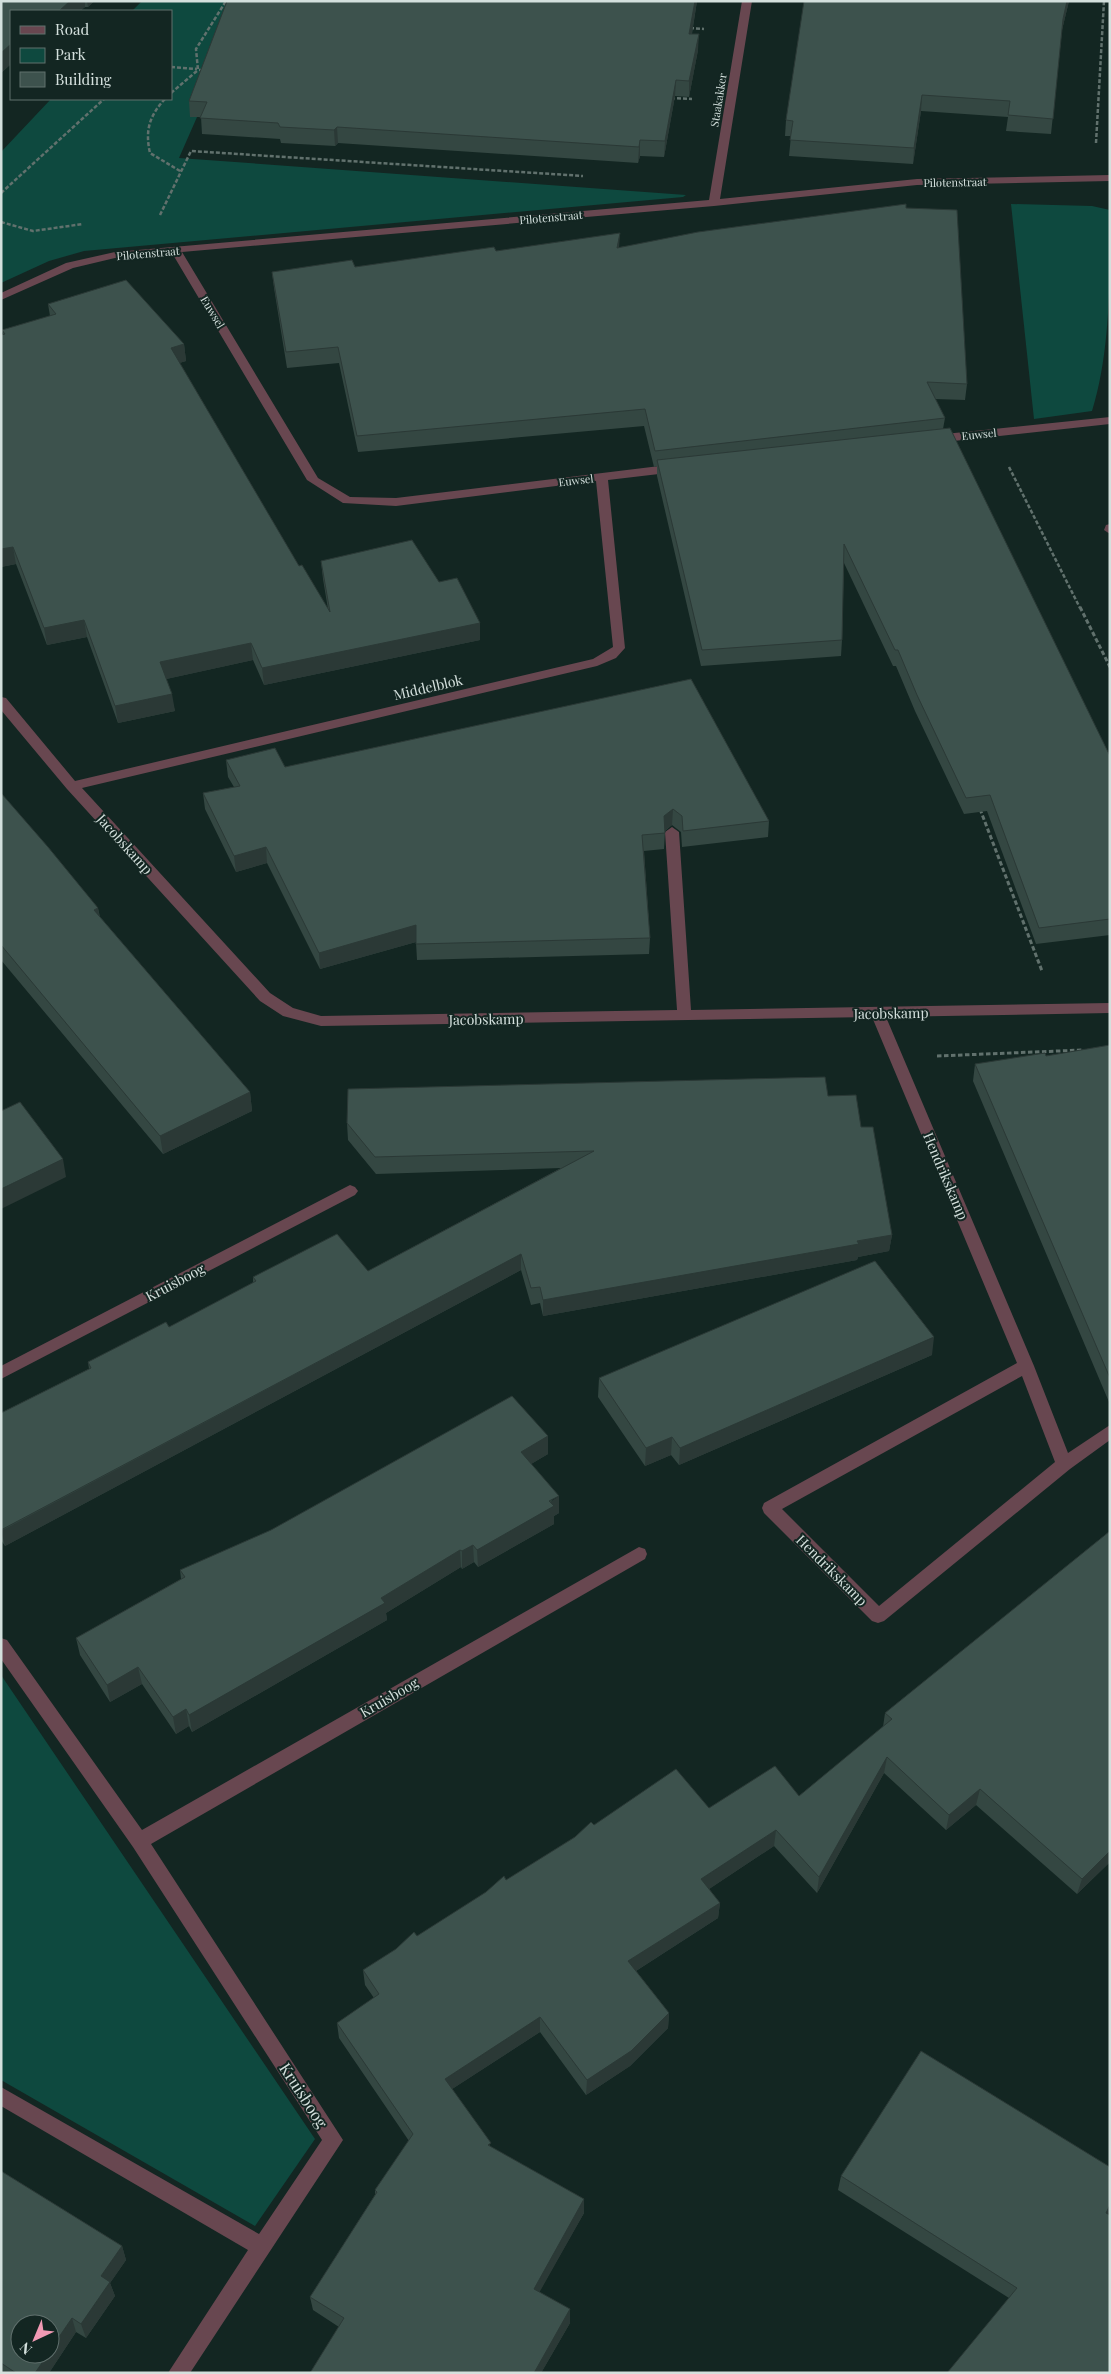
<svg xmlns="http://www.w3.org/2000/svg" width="1111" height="2374" font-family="'Playfair Display',serif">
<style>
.green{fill:#0e493f}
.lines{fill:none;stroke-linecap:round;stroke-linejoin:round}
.path-far1{stroke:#61716d;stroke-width:2.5;stroke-dasharray:4 2;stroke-linecap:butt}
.path{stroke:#61716d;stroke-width:3;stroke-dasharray:4.5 2.5;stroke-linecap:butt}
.minor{fill:#684750;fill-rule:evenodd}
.wall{fill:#344742}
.shaded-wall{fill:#2b3936}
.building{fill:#3d524d;stroke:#2b3936}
.labels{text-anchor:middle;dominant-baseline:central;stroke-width:4;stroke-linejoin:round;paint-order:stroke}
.far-street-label{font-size:11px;fill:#d4e0dd;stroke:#132622}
.street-label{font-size:14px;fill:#d4e0dd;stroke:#132622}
.near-street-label{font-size:16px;fill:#d4e0dd;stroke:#132622}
</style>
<rect width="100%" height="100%" fill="#132622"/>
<path class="green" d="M142 1H248L179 158 686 195 683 197 84 251 49 261 1 283V152L51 99H171V11H132Z
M1011 204 1092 206 1110 210C1110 274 1111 350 1092 411L1034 419Z
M1 1675 315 2139 255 2226 1 2080Z"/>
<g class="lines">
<path class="path-far1" d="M690 28 704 29
M171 67 197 69
M203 70H198L196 49 226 1
M171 93 198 70
M671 98 692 99
M165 99C149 116 145 131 150 153L180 171
M1096 143 1104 1
M1 193 104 99
M160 215 191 151 583 176
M1 222 33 231 83 224
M1009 467 1080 608"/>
<path class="path" d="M1080 607 1110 667
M980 809 1042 971
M937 1056 1083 1050"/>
<path class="minor" d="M742 1H752L720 199 917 179 1110 175V181L917 185 714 206 182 252 318 478 350 497 396 498 676 464 682 468 676 472 608 480 625 648 616 658 597 666 82 788 270 993 293 1008 321 1016 677 1010 665 832 672 827 679 832 691 1010 1110 1003V1013L886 1017 1034 1366 1068 1453 1110 1425V1440L1070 1469 884 1621 878 1623 872 1621 764 1513 762 1508 764 1503 1017 1363 872 1017 321 1026 283 1016 260 1001 67 789 1 710V697L6 698 75 781 593 659 613 647 596 481 396 506 343 503 307 480 172 253 115 258 73 268 1 300V293L66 263 115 252 709 200ZM1022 1376 1055 1462 879 1606 782 1509Z
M1110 417V424L935 443 929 439 935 435Z
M1110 524V534L1104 530 1106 525Z
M350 1185 355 1187 358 1191 355 1195 1 1379V1366Z
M639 1547 645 1549 647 1554 645 1559 151 1844 343 2140 190 2373H168L248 2250 1 2106V2087L259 2234 322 2140 133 1847 1 1659V1638L7 1640 142 1830Z"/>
</g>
<path class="wall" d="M1 1H94L88 7H85L80 11H11V64L1 73Z
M227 1H697L692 34 698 50 689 97 675 96 664 157 640 156 638 163 338 143 335 146 281 143 280 139 202 134 201 117H190L189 101Z
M1069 1 1062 30 1051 134 1006 131 1008 117 921 111 913 164 789 156 791 136H785L786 120Z
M906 208 967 384 965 400 935 399 945 418 943 429 1110 756V935L1036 944 987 811 964 814 915 711 896 666H893L844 563 842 640 841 656 701 666 657 476V466L654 467 644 426 358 452 339 363 287 368 274 288 272 272 355 267 496 251 620 247Z
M48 304 184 344 186 361 179 363 299 566 328 609 323 579 321 561 439 582 480 623V640L264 685 253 660 166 679 175 711 118 723 87 637 47 645 16 564 1 567 3 334 2 330 50 316Z
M691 679 769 821 768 837 682 847 681 832 672 825 665 831 664 849 644 851 650 938 649 954 417 960 416 942 320 969 267 863 236 872 205 809 203 793 234 787 228 777 226 760 285 767Z
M1 793 98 908 100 917 250 1092 252 1111 163 1154 1 960Z
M1110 1045V1402H1109L973 1081 975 1064 1046 1056Z
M828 1096 861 1127 892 1235 889 1251 858 1257 857 1260 543 1316 540 1303 531 1305 521 1270 5 1546 1 1540V1413L89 1369 88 1362 169 1327 253 1283V1277L368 1271 561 1168 376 1174 348 1140 347 1123Z
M932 1355 679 1465 671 1455 645 1466 598 1397 599 1378Z
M548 1436V1454L531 1464 559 1513 554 1516V1524L478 1567 474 1562 462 1569 461 1567 386 1613 387 1620 192 1732 189 1726 176 1734 142 1684 110 1702 80 1655 76 1638 181 1579 180 1570Z
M1110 1531V1862L1077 1894 976 1805 946 1830 884 1773 817 1893 774 1846 709 1889 720 1903 718 1918 636 1971 669 2013 668 2028 630 2066 586 2095 540 2032 452 2089 491 2147 584 2199V2213L539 2292 570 2309V2323L541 2373H310L339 2327 313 2310 310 2297 375 2195V2190L409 2141 339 2038 337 2023 374 1998 365 1985 363 1970 594 1825 799 1796 883 1727 885 1713Z
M1 2171 122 2246 126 2260 110 2283 115 2296 86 2338 76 2332 49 2373H1Z
M841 2176 1108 2214 1009 2298 838 2190Z"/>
<path class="shaded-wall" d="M70 1H85V7L80 11H59Z
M87 1H94L88 7Z
M695 1H697L689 50V34Z
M1067 1H1069L1061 34 1063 19Z
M699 34 698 50 689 97V81Z
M11 44V64L1 73V53Z
M676 80 675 96 664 157 665 141Z
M922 95 921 111 913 164 914 148Z
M337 127 338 143 335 146 334 130Z
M640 140V156L638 163 639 147Z
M620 233 619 249 617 248Z
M184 344 186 361 173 365 171 348Z
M13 547 16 564 1 567V549Z
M84 620 87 637 47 645 44 628Z
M480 623V640L264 685 262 668Z
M251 643 253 660 162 680 160 662Z
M172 694 175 711 118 723 115 706Z
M673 809 672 825 663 832 664 816Z
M266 847 267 863 236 872 234 856Z
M98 908 101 927 94 910Z
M416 925V942L320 969 319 953Z
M250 1092 252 1111 163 1154 160 1136Z
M63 1159 66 1177 1 1209V1189Z
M892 1235 889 1251 858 1257 857 1260 543 1316V1300Z
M521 1254V1270L5 1546 1 1531Z
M934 1337 932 1355 679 1465 680 1448Z
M548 1436V1454L521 1470V1452Z
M672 1437 671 1455 645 1466 646 1448Z
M559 1496V1513L554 1516V1524L478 1567 477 1550Z
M473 1545 474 1562 462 1569V1551Z
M460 1550 461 1567 386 1613 387 1620 192 1732 189 1715Z
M138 1667 142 1684 110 1702 107 1685Z
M186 1709 189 1726 176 1734 173 1717Z
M887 1757 884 1773 817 1893 819 1877Z
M980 1789 976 1805 946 1830 949 1815Z
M776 1830 774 1846 700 1895 701 1879Z
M1110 1851V1862L1077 1894 1082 1879Z
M720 1903 718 1918 628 1976V1961Z
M669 2013 668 2028 630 2066 586 2095 587 2080Z
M540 2017V2032L446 2093 445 2079Z
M584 2199V2213L534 2302V2289Z
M1110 2205V2211L1101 2226 1106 2213Z
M122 2246 126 2260 110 2283 115 2296 86 2338 81 2324 101 2276Z
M570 2309V2323L541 2373H534Z
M72 2318 76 2332 49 2373H35L48 2354H50V2350Z"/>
<path class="building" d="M1 1H70L59 11H11V44L1 53Z
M227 1H695L689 34H699L689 81 676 80 665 141 640 140 639 147 337 127 334 130 280 127 278 123 200 118 207 102 189 101Z
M804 1H1067L1063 19 1053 119 1008 115 1010 101 922 95 914 148 790 140 793 121 786 120Z
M906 204V208L957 210 967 384 927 382 945 418 655 451 645 409 357 436 338 347 286 352 272 272 352 260 355 267 494 247 496 251 620 233 617 248 698 232Z
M126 280 184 344 171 348 299 566 302 565 330 612 321 561 412 540 439 582 457 578 480 623 262 668 251 643 160 662 172 694 115 706 84 620 44 628 13 547 1 549V335L5 334 2 330 56 314 48 304Z
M950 428 1110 756V919L1039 928 990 795 966 798 917 695 898 650H895L844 544 842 640 702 650 657 460Z
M691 679 769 821 683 831 682 816 673 809 664 816 665 833 642 835 650 938 416 944V925L319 953 266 847 234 856 203 793 240 786 226 760 275 748 285 767Z
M1 793 48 847 98 908 94 910 250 1092 160 1136 1 945Z
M1110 1045V1378L975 1064 1045 1053 1046 1056Z
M825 1077 828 1096 856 1095 861 1127H873L892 1235 857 1241 859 1244 543 1300 540 1287 531 1288 521 1254 1 1530V1413L91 1368 88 1362 166 1322 169 1327 256 1281 253 1277 337 1234 368 1271 594 1151 375 1157 347 1123 348 1089Z
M20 1102 63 1159 1 1189V1111Z
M875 1261 934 1337 680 1448 672 1437 646 1448 599 1378Z
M512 1396 548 1436 521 1452 559 1496 549 1501 554 1506 477 1550 473 1545 462 1551 460 1550 381 1598 385 1603 189 1715 186 1709 173 1717 138 1667 107 1685 76 1638 185 1577 180 1570 271 1530Z
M1110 1531V1851L1082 1879 980 1789 949 1815 887 1757 819 1877 776 1830 701 1879 720 1903 628 1961 669 2013 631 2051 587 2080 540 2017 445 2079 491 2143 488 2145 584 2199 534 2289 570 2309 534 2373H310L344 2318 310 2297 377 2192 375 2190 413 2134 337 2023 379 1994 363 1970 396 1949 414 1932 417 1936 486 1892 504 1876 506 1880 575 1837 591 1822 594 1825 676 1769 709 1808 775 1766 799 1796 892 1719 885 1713Z
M921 2051 1110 2167V2205L1106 2213 1110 2215V2373H947L1017 2288 841 2176Z
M1 2171 122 2246 101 2276 110 2282 81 2324 72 2318 50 2350V2324H20V2354H48L35 2373H16L1 2363Z"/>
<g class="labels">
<g class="far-street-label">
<text transform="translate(718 100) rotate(-81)">Staakakker</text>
<text transform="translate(955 182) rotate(-1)">Pilotenstraat</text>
<text transform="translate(551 217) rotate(-5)">Pilotenstraat</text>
<text transform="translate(148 253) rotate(-5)">Pilotenstraat</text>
<text transform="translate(213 312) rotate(59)">Euwsel</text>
<text transform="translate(979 434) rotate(-6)">Euwsel</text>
<text transform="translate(576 480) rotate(-7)">Euwsel</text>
</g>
<g class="street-label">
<text transform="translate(428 687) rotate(-13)">Middelblok</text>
<text transform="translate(125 844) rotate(48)">Jacobskamp</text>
<text transform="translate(891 1013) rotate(-1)">Jacobskamp</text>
<text transform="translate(486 1019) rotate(-1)">Jacobskamp</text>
<text transform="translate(946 1176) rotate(67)">Hendrikskamp</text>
<text transform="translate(175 1282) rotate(-28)">Kruisboog</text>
<text transform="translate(832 1570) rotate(45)">Hendrikskamp</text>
<text transform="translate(389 1697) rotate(-30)">Kruisboog</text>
</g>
<g class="near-street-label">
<text transform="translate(304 2095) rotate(57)">Kruisboog</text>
</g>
</g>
<rect width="1111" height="2374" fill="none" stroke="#d4e0dd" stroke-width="5"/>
<rect x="10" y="10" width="162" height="90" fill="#132622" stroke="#60706d"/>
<rect x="20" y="26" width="25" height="8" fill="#684750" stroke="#60706d"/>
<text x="55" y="35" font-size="15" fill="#d4e0dd">Road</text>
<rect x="20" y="48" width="25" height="15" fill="#0e493f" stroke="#60706d"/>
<text x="55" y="60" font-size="15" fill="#d4e0dd">Park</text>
<rect x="20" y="72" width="25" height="15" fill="#3d524d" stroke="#60706d"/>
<text x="55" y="85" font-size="15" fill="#d4e0dd">Building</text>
<g transform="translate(35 2339) rotate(224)"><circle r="24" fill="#132622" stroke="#60706d"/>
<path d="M0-4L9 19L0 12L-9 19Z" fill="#f19ab4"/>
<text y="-8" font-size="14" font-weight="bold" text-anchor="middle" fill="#d4e0dd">N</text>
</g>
</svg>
